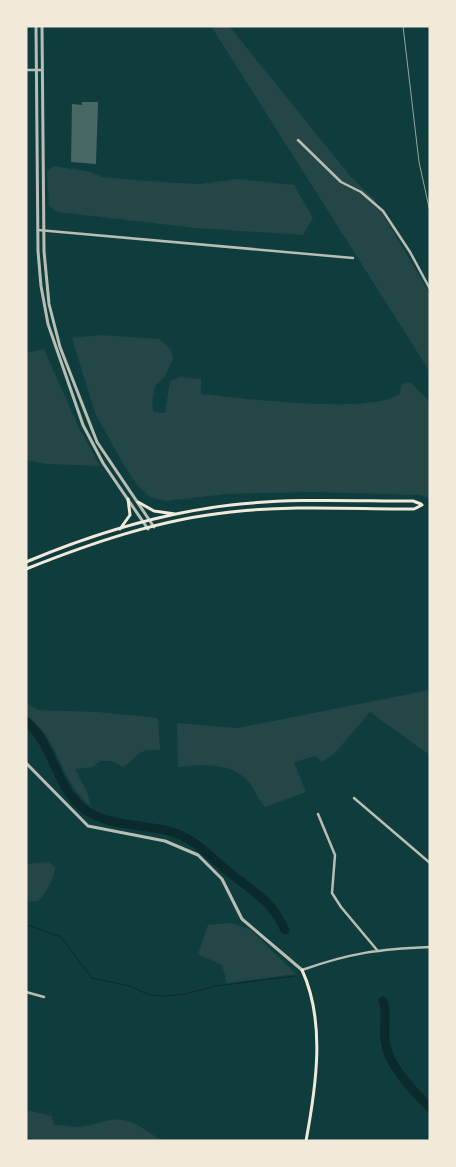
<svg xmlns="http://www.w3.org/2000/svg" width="456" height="1167" font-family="Helvetica,sans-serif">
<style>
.green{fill:#244646}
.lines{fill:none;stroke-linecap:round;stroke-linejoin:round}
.stream{stroke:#0a2a2b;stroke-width:1}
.river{stroke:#0a2a2b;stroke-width:9}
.building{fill:#486865}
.minor{stroke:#b8beb3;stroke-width:2.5}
.tertiary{stroke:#b8beb3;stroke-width:3}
.secondary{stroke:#f1e9da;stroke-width:3}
.rail{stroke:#97a49c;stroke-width:1}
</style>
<rect width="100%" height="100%" fill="#0f3d3e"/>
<path class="green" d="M211 26H229L351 177 374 199 430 294V372Z
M54 166 91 172 102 177 147 181 199 184 238 179 294 185 313 218 303 235 196 228 57 212 49 206 47 171Z
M100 335 159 339 171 349 173 359 165 376 155 386 152 403 154 412 165 413 170 381 180 377 201 379V394C241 398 369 415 400 394L401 385 410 382 430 402V499L421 495 313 492 227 494 166 501 150 497 138 486 122 462 95 413 72 338Z
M44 349 79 428 100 466 47 464 26 460V353Z
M430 690V755L370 712 333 755 322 762 316 756 294 762 306 792 265 807C258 799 254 788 248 781 229 761 203 765 178 767L177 723 237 728Z
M26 702 38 710 98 712 158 718 160 750C135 749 142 754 123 767L111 761H100L93 767 75 769 87 792 91 807C64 783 63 761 45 734 40 727 32 721 26 715Z
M48 862 55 867C53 880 48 891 38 901L26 902V864Z
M232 923 251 930 296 974 227 983 222 965 198 954 208 925Z
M26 1110 52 1116 54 1125C64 1125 76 1128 86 1126 99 1124 108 1118 123 1120 141 1122 152 1139 168 1141H36L26 1136Z"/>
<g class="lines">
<path class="stream" d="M28 925 61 937 92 978 130 986 149 995 164 996 185 994 216 986 295 976"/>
<path class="river" d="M26 721C54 745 55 787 84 809 110 828 146 823 175 833 198 841 212 859 230 873 244 884 259 894 271 907 277 914 281 922 285 930
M383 1001C388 1014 383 1027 385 1040 387 1065 413 1090 430 1108"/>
</g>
<path class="building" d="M82 102H98L96 164 71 162 72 104 82 105Z"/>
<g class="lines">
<path class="minor" d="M26 70H42
M298 140 341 182 361 192 383 211 410 252 430 289
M38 230 353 258
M354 798 430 863
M318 814 335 855 332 893 341 907 377 950
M302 970C350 953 379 949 430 947
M26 992 44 997"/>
<path class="tertiary" d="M36 26 38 251 41 286 48 324 83 425 103 463 148 529
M42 26 44 251 49 304 60 347 97 442 154 527
M26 763 88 826 165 841 198 855 222 879 242 919 302 970"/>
<path class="secondary" d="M138 502 154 511 175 514
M120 529 130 515 128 499
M26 562C90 535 162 513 231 505 291 498 353 501 413 501L421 504
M26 569C91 543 161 519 231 512 291 505 353 509 414 509L422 505
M302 970C326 1022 316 1087 306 1141"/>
<path class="rail" d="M403 26 419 162 430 212"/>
</g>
<rect width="456" height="1167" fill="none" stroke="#f1e9da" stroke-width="55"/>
</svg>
